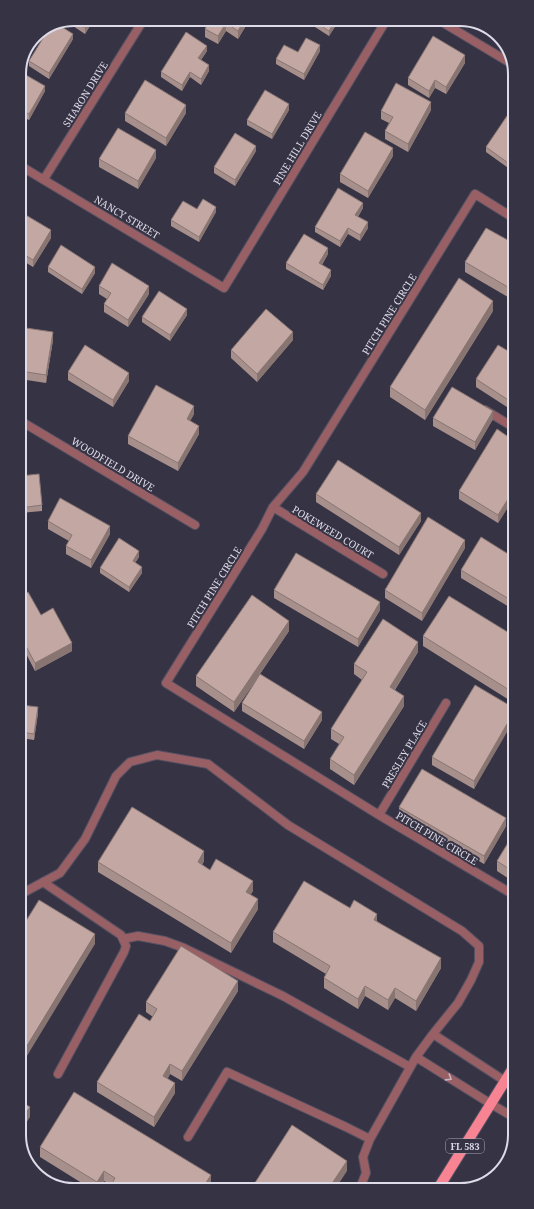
<svg xmlns="http://www.w3.org/2000/svg" width="534" height="1209" font-family="'Noto Serif',serif">
<style>
.lines{fill:none;stroke-linecap:round;stroke-linejoin:round}
.lane-casing{stroke:#545162;stroke-width:10}
.street-casing{stroke:#545162;stroke-width:10}
.primary-casing{stroke:#545162;stroke-width:12}
.lane{stroke:#985f65;stroke-width:8}
.street{stroke:#985f65;stroke-width:8}
.primary{stroke:#f88493;stroke-width:10}
.wall{fill:#a7908c}
.shaded-wall{fill:#887572}
.building{fill:#c2a7a3;stroke:#887572}
.oneway{stroke:#c9b6c1}
.labels{text-anchor:middle;dominant-baseline:central;stroke-width:4;stroke-linejoin:round;paint-order:stroke}
.shield{fill:#363345;stroke:#aca9b7;stroke-width:1}
.shield-label{font-size:9px;font-weight:bold;fill:#dedce8}
.street-label{font-size:10px;fill:#dedce8;stroke:#363345}
.rim{fill:none;stroke:#dedce8;stroke-width:2}
</style>
<rect width="100%" height="100%" fill="#363345"/>
<g class="lines">
<g class="lane-casing">
<path id="lane" d="M43 882 121 935 126 946 124 952 58 1074
M21 894 60 873 85 839 116 776 130 762 157 755 208 764 288 825 462 931 479 946V962L471 980 458 1003 433 1034 416 1057 370 1139 363 1157 366 1173 360 1188
M123 939 138 936 165 941 184 948 283 996 410 1067
M433 1034 505 1081
M416 1057 491 1104
M188 1137 227 1072 346 1127 370 1139"/>
</g>
<g class="street-casing">
<path id="street" d="M437 19 512 64
M19 165 224 288 387 19
M44 179 144 19
M512 217 475 194 303 472 273 507 262 529 166 683 379 815 514 895
M485 410 513 427
M20 423H24L195 525
M273 507 383 574
M379 815 446 703
M491 1104 515 1118"/>
</g>
<g class="primary-casing">
<path id="primary" d="M439 1187 515 1065"/>
</g>
<use href="#lane" class="lane"/>
<use href="#street" class="street"/>
<use href="#primary" class="primary"/>
</g>
<path class="wall" d="M74 19H94L85 34 67 22Z
M207 19H250L238 39 226 31 218 44 205 37V29L210 21Z
M304 19H340L329 36 304 20Z
M73 39 49 79 29 66V61Z
M207 51 201 60 209 71 201 85 190 77 182 91 161 77V72Z
M320 51 304 80 276 64V59L298 52Z
M465 63 446 94 435 88 429 98 408 85V78Z
M19 71 45 91 29 120 19 115Z
M289 110 272 139 247 125V120Z
M431 110 408 152 385 139V131L389 123 381 119V111Z
M512 111 511 170 486 152V147Z
M125 113H186L166 146 125 121Z
M256 151 235 186 214 173V167Z
M393 156 368 198 340 182V174Z
M156 158 138 189 99 167V159Z
M363 208 358 217 368 228 360 241 348 234 340 247 315 232V227Z
M197 209 216 212 199 242 171 226V220Z
M19 211 51 238 33 267 20 259Z
M513 243V300L465 272V262Z
M328 254 322 265 331 276 323 290 286 269V263Z
M48 267 95 273 82 294 48 272Z
M99 286 149 294 128 327 104 312V304L107 299 99 294Z
M493 311 425 420 390 397V387Z
M187 315 170 341 142 322V317Z
M53 340 46 383 20 379V341L24 342Z
M293 340 257 382 231 358V350Z
M513 354V411L476 387V379Z
M68 372 129 381 113 407 68 380Z
M194 414 190 421 199 434 178 471 128 444V436Z
M433 418 493 419 475 450 433 426Z
M513 432V499L498 523 459 499V491L510 438Z
M20 476 42 505V511L20 513Z
M316 494 421 521 399 555 316 502Z
M48 521 110 534 91 568 66 554V546L69 541 48 529Z
M465 548 422 621 385 598V590Z
M139 557 135 563 142 573 129 592 100 573V568Z
M513 557 514 610 461 578V570Z
M274 590 380 610 358 647 274 598Z
M21 596 72 651 35 671 21 644Z
M289 631 260 674 322 720 304 749 242 711V703L259 676 234 712 196 686V676Z
M423 636H514V703L423 646Z
M418 652 395 690 404 706 354 785 330 769V759L339 744 331 739V729L362 680 354 674V664Z
M21 705 38 713 34 740 21 738Z
M514 708 474 789 432 765V757Z
M514 785V797L513 796V787Z
M399 807 506 826 484 864 399 815Z
M514 833V882L497 871V861Z
M204 861 202 865 210 870 253 891 250 895 258 909 231 953 98 872V862Z
M350 908 377 921 441 968 416 1011 395 998 388 1010 365 996 358 1009 324 988V978L326 974 273 942V932Z
M238 991 182 1081 170 1074 168 1078 175 1093 154 1127 97 1092V1082L150 1021 153 1017 146 1012V1002Z
M40 1147 211 1185 208 1189 109 1190 111 1185 104 1181 98 1190H93L40 1157Z"/>
<path class="shaded-wall" d="M91 19H94L85 34V28Z
M245 19H250L238 39V31Z
M336 19H340L329 36V31Z
M226 23V31L218 44V36Z
M73 34V39L49 79V73Z
M320 45V51L304 80V74Z
M207 46V51L198 64V58Z
M465 55V63L446 94V87Z
M209 65V71L201 85V79Z
M190 72V77L182 91V85Z
M435 80V88L429 98V91Z
M45 86V91L29 120V114Z
M431 102V110L408 152V144Z
M289 104V110L272 139V134Z
M186 105V113L166 146V138Z
M256 146V151L235 186V180Z
M393 148V156L368 198V191Z
M156 150V158L138 189V181Z
M512 162V168L511 170V165Z
M363 203V208L355 221V215Z
M216 207V212L199 242V237Z
M368 222V228L360 241V235Z
M348 228V234L340 247V241Z
M51 230V238L33 267V260Z
M328 248V254L319 269V263Z
M95 267V273L82 294V289Z
M331 270V276L323 290V285Z
M149 286V294L128 327V320Z
M493 301V311L425 420V410Z
M187 309V315L170 341V335Z
M53 332V340L46 383V375Z
M293 332V340L257 382V374Z
M129 373V381L113 407V400Z
M194 406V414L187 427V419Z
M493 411V419L475 450V442Z
M199 426V434L178 471V463Z
M513 491V499L498 523V515Z
M421 513V521L399 555V547Z
M110 526V534L91 568V560Z
M465 540V548L422 621V613Z
M139 551V557L133 566V561Z
M142 567V573L129 592V587Z
M25 571V579L20 580V572Z
M380 602V610L358 647V639Z
M289 621V631L234 712V702Z
M418 642V652L390 697V687Z
M72 643V651L35 671V663Z
M404 696V706L354 785V775Z
M38 707V713L34 740V734Z
M322 712V720L304 749V741Z
M514 712V720L474 789V781Z
M506 818V826L484 864V856Z
M204 851V861L198 872V862Z
M253 881V891L246 902V892Z
M258 899V909L231 953V943Z
M377 914V924L374 920Z
M95 934V944L22 1064V1054Z
M441 958V968L416 1011V1001Z
M238 981V991L182 1081V1071Z
M365 986V996L358 1009V999Z
M395 988V998L388 1010V1000Z
M170 1064V1074L163 1086V1076Z
M175 1083V1093L154 1127V1117Z
M30 1107V1117L22 1129V1119Z
M347 1161V1171L336 1188H329Z
M104 1171V1181L98 1190H97V1182Z
M211 1175V1185L208 1189H202Z"/>
<path class="building" d="M74 19H91L85 28 72 20Z
M211 19H245L238 31 226 23 218 36 205 29Z
M311 19H336L329 31Z
M59 25 73 34 49 73 29 61 48 30Z
M186 32 207 46 198 58 209 65 201 79 190 72 182 85 161 72Z
M433 36 465 55 446 87 435 80 429 91 408 78Z
M306 38 320 45 304 74 276 59 284 45 298 52Z
M19 71 45 86 29 114 19 109Z
M145 80 186 105 166 138 125 113Z
M396 83 431 102 408 144 385 131 393 117 381 111Z
M265 90 289 104 272 134 247 120Z
M511 110 512 111V162L511 165 486 147Z
M118 128 156 150 138 181 99 159Z
M365 132 393 148 368 191 340 174Z
M235 133 256 146 235 180 214 167Z
M338 188 363 203 355 215 368 222 360 235 348 228 340 241 315 227Z
M203 199 216 207 199 237 171 220 183 201 197 209Z
M19 211 51 230 33 260 20 252Z
M486 228 513 243V290L465 262Z
M304 234 328 248 319 263 331 270 323 285 286 263Z
M61 245 95 267 82 289 48 267Z
M112 263 149 286 128 320 104 304 111 293 99 286Z
M459 278 493 301 425 410 390 387Z
M159 291 187 309 170 335 142 317Z
M266 309 293 332 257 374 231 350Z
M26 328 53 332 46 375 20 371V341L24 342Z
M85 345 129 373 113 400 68 372Z
M498 345 513 354V403L476 379Z
M156 385 194 406 187 419 199 426 178 463 128 436Z
M452 387 493 411 475 442 433 418Z
M497 429 510 438 513 432V491L498 515 459 491Z
M338 460 421 513 399 547 316 494Z
M39 474 42 505 20 508V476Z
M60 498 110 526 91 560 66 546 72 535 48 521Z
M428 517 465 540 422 613 385 590Z
M481 537 513 557 514 602 461 570Z
M119 538 139 551 133 561 142 567 129 587 100 568Z
M296 553 380 602 358 639 274 590Z
M20 559 25 571 20 572Z
M28 592 41 615 53 608 72 643 35 663 21 637V596Z
M252 595 289 621 234 702 196 676Z
M449 596 514 636V693L423 636Z
M383 619 418 642 390 687 404 696 354 775 330 759 344 737 331 729 367 672 354 664Z
M260 674 322 712 304 741 242 703Z
M475 685 514 708V712L474 781 432 757Z
M21 705 38 707 34 734 21 732Z
M422 769 506 818 484 856 399 807Z
M132 807 204 851 198 862 210 870 216 859 253 881 246 892 258 899 231 943 98 862Z
M514 833V872L497 861Z
M304 881 350 908 354 900 377 914 374 920 441 958 416 1001 395 988 388 1000 365 986 358 999 324 978 330 966 273 932Z
M39 900 95 934 22 1054 21 929Z
M181 946 238 981 182 1071 170 1064 163 1076 175 1083 154 1117 97 1082 139 1014 150 1021 157 1009 146 1002Z
M74 1092 211 1175 202 1189 110 1190 109 1189 115 1178 104 1171 97 1182 40 1147Z
M22 1102 30 1107 22 1119Z
M292 1125 347 1161 329 1188 251 1189Z"/>
<defs><path id="oneway-chevron" d="M-2-3.5L2.5 0L-2 3.5" fill="none" stroke-width="1.6" stroke-linecap="round" stroke-linejoin="round"/></defs>
<use class="oneway" href="#oneway-chevron" transform="translate(449 1078) rotate(32)"/>
<g class="labels">
<rect class="shield" x="446" y="1139" width="38" height="14" rx="3"/>
<g class="shield-label">
<text x="465" y="1146">FL 583</text>
</g>
<g class="street-label">
<text transform="translate(85 94) rotate(-58)">SHARON DRIVE</text>
<text transform="translate(297 148) rotate(-59)">PINE HILL DRIVE</text>
<text transform="translate(127 217) rotate(31)">NANCY STREET</text>
<text transform="translate(389 314) rotate(-58)">PITCH PINE CIRCLE</text>
<text transform="translate(113 464) rotate(31)">WOODFIELD DRIVE</text>
<text transform="translate(333 532) rotate(31)">POKEWEED COURT</text>
<text transform="translate(214 587) rotate(-58)">PITCH PINE CIRCLE</text>
<text transform="translate(404 754) rotate(-59)">PRESLEY PLACE</text>
<text transform="translate(437 838) rotate(31)">PITCH PINE CIRCLE</text>
</g>
</g>
<path d="M0 0H534V1209H0ZM74 26H460A48 48 0 0 1 508 74V1135A48 48 0 0 1 460 1183H74A48 48 0 0 1 26 1135V74A48 48 0 0 1 74 26Z" fill="#363345" fill-rule="evenodd"/>
<path class="rim" d="M74 26H460A48 48 0 0 1 508 74V1135A48 48 0 0 1 460 1183H74A48 48 0 0 1 26 1135V74A48 48 0 0 1 74 26Z"/>
</svg>
